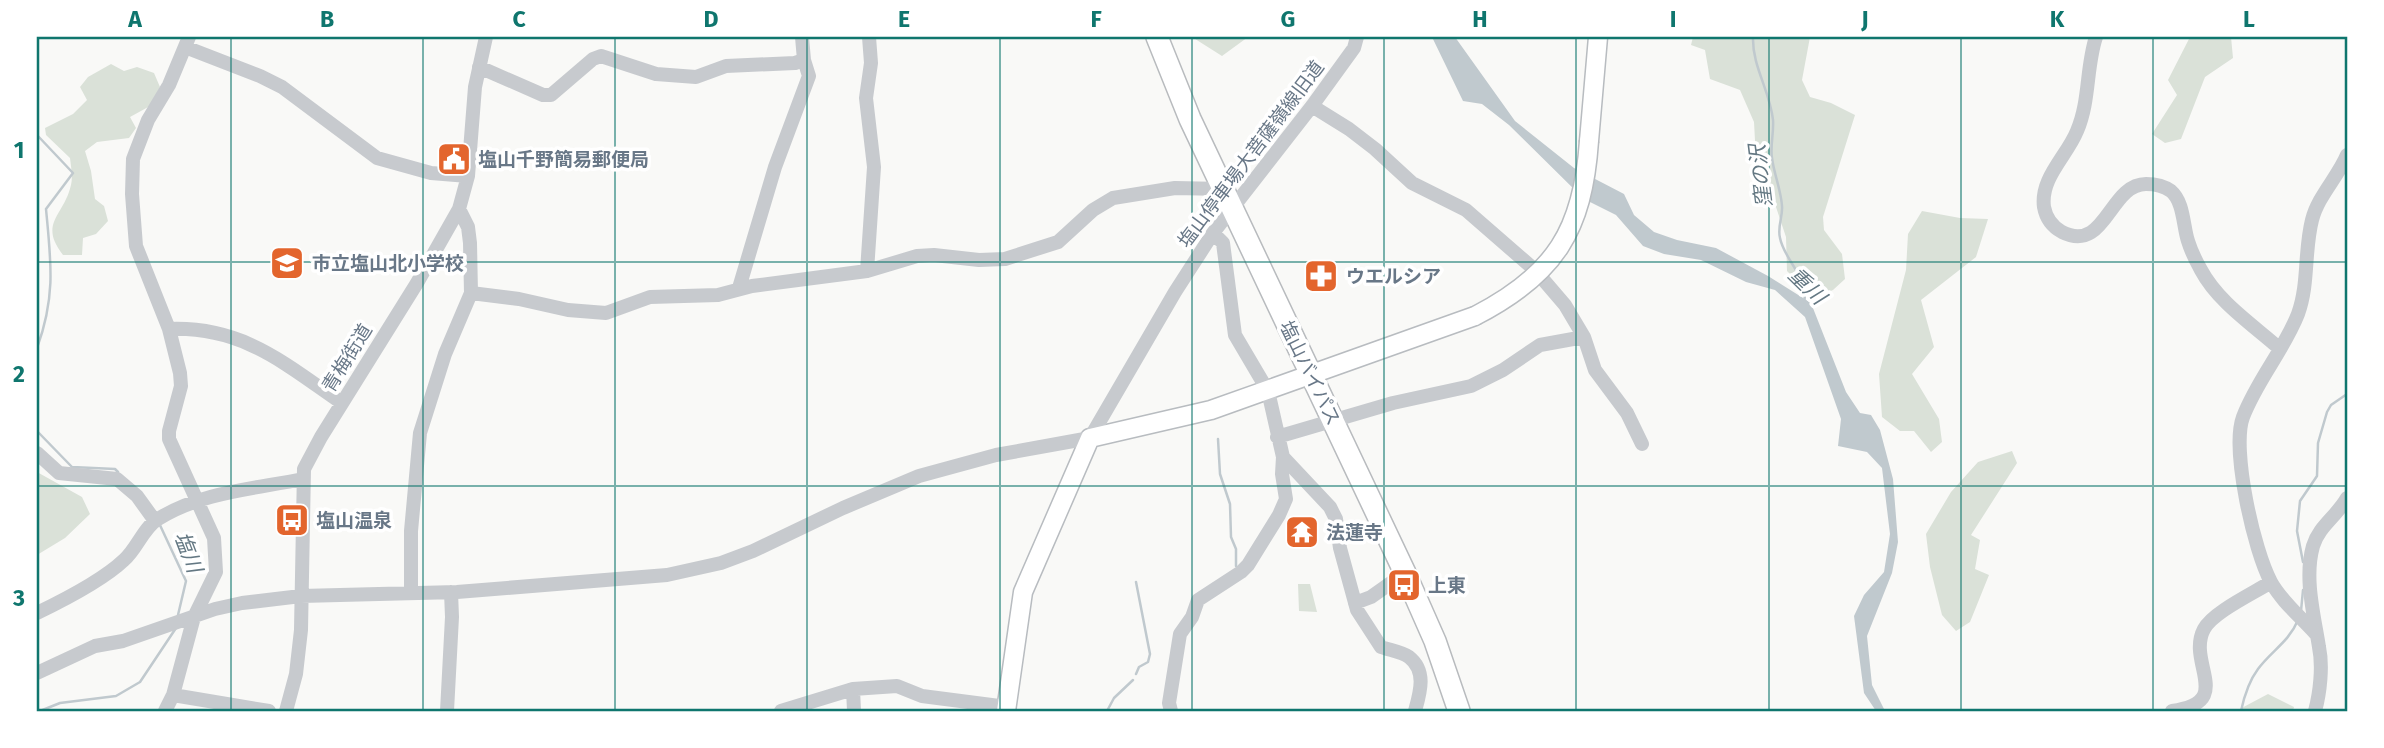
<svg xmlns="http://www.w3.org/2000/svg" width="2384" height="748" font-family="'Fira Sans','Noto Sans JP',sans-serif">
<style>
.green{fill:#dae1d8}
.water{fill:#c0c9ce}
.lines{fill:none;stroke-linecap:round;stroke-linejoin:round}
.stream{stroke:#c0c9ce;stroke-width:2.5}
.major-casing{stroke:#b8bcc0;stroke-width:21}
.highway-casing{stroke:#b8bbbe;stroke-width:24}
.minor{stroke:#c7cace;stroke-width:14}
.major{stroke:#fff;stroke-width:18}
.highway{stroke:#fff;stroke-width:21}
.major-bridge-casing{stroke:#b8bcc0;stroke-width:21;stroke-linecap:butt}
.major-bridge{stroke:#fff;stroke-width:18}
.grid{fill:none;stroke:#0f766e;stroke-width:2;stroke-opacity:0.55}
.labels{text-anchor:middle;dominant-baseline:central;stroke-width:7;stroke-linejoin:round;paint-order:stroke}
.street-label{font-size:19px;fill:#687787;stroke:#fff}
.poi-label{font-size:19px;font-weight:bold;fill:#687787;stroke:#fff;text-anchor:start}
.water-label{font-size:21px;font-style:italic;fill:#647883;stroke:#fff}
.neatline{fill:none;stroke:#0f766e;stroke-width:2.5}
.grid-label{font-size:23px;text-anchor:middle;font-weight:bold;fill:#0f766e}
</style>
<rect width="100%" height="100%" fill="#f9f9f7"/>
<path class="green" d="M1192 37H1248L1222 56Z
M1693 37H1810L1802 80 1810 97 1831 103 1855 115 1823 217 1824 230 1842 254 1845 279 1833 290 1814 298 1787 271 1786 237 1768 183 1756 159 1754 122 1740 90 1710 79 1705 50 1691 45Z
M2190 37H2231L2233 58 2205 77 2181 139 2165 143 2152 134 2177 95 2168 80Z
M111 64 124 71 137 67 154 73 160 87 150 106 130 117 136 128 129 138 97 142 85 151 91 171 95 199 104 206 108 221 96 234 83 238 82 255H63C38 223 64 216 71 185 73 177 71 167 70 158L46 135 45 128 73 114 87 100 80 87 88 77Z
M1922 211 1960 218 1988 219 1976 257 1921 300 1934 347 1912 374 1939 419 1942 442 1931 452 1914 431H1900L1882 417 1879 374 1906 270 1908 234Z
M2012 451 2017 463 1971 535 1980 540 1975 569 1989 575 1970 622 1956 631 1942 615 1930 567 1926 534 1951 492 1978 462Z
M37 472 82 497 90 514 65 538 37 555Z
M1298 584H1310L1317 612 1299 611Z
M2268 694 2294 707 2293 711H2236Z"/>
<path class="water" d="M1432 37H1455L1515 121 1574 168 1624 194 1634 215 1654 232 1677 240 1716 248 1768 276 1811 303 1846 392 1860 413 1871 415 1880 430 1893 479 1898 542 1892 573 1867 636 1872 685 1885 711H1876L1864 693 1854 616 1864 595 1884 572 1890 534 1882 468 1867 452 1838 446 1841 419 1805 317 1775 290 1746 282 1701 260 1664 254 1643 246 1616 215 1584 199 1509 125 1482 104 1463 101Z"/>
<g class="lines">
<path class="stream" d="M1753 37C1752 66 1770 91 1773 120 1774 133 1770 146 1772 158 1774 174 1781 190 1782 206 1783 217 1777 227 1780 238 1784 260 1810 279 1804 302
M37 135 73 173 46 209C51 262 56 296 37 348
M37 431 72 467 115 469 118 472
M1218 439 1220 474 1230 504 1231 537 1236 549V566
M159 523 186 581 178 615
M2303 562 2297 531 2300 501 2317 476 2318 443 2327 412 2331 405 2347 394
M2301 611 2303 590
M1136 674 1139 667 1148 662 1150 654 1136 582
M40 711 60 703 116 696 140 682 176 628
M1107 711 1114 698 1133 680
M2241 711C2244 697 2249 681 2258 669 2271 651 2289 642 2298 620"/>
<g class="major-casing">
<path id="major" d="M1589 141 1598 37
M1006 711 1023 592 1090 438 1211 410 1475 316"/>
</g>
<g class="highway-casing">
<path id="highway" d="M1157 37 1190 119 1405 573 1435 641 1459 711"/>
</g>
<path class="minor" d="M2096 37C2086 67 2090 101 2077 131 2067 156 2040 178 2044 207 2046 218 2053 227 2062 232 2106 254 2109 184 2146 184 2155 184 2164 186 2171 191 2184 202 2183 226 2188 241 2191 251 2196 261 2201 270 2218 302 2253 325 2280 349
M185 47 260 76 282 87 377 158 431 173 468 176
M479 67 543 95H551L593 59 601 56 656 74 696 77 726 66 795 63 804 60
M1312 106 1349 129 1375 149 1412 183 1466 210 1535 270 1565 305 1584 337 1595 370 1627 413 1642 444
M1213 233 1223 243 1235 335 1268 391 1283 457 1330 507 1336 519 1340 548 1357 610 1381 647C1389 650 1402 652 1409 657 1427 671 1420 693 1415 711
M867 271 874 167 866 98 871 63 869 37
M739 288 775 167 809 76 804 60 802 37
M471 293 519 299 568 310 606 313 650 297 718 295 752 286 867 271 917 256 934 255 979 260 1005 259 1058 242 1093 210 1113 198 1175 188 1223 189
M169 329C243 326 285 364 342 403
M1277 437 1393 403 1471 386 1503 370 1540 345 1584 337
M37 453 59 473 117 479 137 496 155 521
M411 593V531L420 433 445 354 471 293 470 243 468 227 459 209
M1355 603 1371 597 1405 573
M37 613C64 600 102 581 124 560 137 549 143 528 158 519 201 492 254 489 303 479
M2316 634C2301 617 2282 602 2271 582 2254 551 2231 449 2243 417 2257 380 2284 350 2298 314 2309 284 2304 251 2312 220 2318 196 2338 177 2347 155
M37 673 95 646 123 641 215 609 242 603 301 596 457 592 667 575 721 563 753 551 843 508 919 476 996 455 1090 438 1175 292 1213 233 1312 106 1354 48 1357 37
M853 689 854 711
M173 695 269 711
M165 711 173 695 194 617 216 572 214 538 169 439V431L181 386 180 373 169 329 136 246 132 194 133 159 148 120 169 85 189 37
M286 711 296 674 301 630 304 469 321 437 417 283 459 209 468 176 475 87 486 37
M447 711 452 617 451 592
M781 711 853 689 897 686 922 696 1007 707
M1171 711 1169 703 1180 634 1192 617 1198 600 1241 572 1248 565 1279 515 1286 499 1282 474 1283 457
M2172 711C2236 702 2186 663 2204 629 2213 612 2254 593 2271 582
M2315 711C2320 693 2323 666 2319 647 2314 615 2304 578 2313 546 2319 526 2337 516 2347 498"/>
<use href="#major" class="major"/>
<use href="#highway" class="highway"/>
<g class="major-bridge-casing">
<path id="major-bridge" d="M1475 316C1555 275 1583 230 1589 141"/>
</g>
<use href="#major-bridge" class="major-bridge"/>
</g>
<path class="grid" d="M231 37V711M423 37V711M615 37V711M807 37V711M1000 37V711M1192 37V711M1384 37V711M1576 37V711M1769 37V711M1961 37V711M2153 37V711M37 262H2347M37 486H2347"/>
<defs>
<g id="civic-square" transform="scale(1.75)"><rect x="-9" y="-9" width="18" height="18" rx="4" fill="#e3652d" stroke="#fff"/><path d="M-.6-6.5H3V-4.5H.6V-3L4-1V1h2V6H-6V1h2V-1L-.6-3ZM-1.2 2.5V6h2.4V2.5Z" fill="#fff"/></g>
<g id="school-square" transform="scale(1.75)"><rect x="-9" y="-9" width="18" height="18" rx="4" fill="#e3652d" stroke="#fff"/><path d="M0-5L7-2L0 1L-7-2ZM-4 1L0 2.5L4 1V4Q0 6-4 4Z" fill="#fff"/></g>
<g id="pharmacy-square" transform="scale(1.75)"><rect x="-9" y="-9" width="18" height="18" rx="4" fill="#e3652d" stroke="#fff"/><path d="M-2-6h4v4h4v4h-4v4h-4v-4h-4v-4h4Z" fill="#fff"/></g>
<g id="bus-square" transform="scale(1.75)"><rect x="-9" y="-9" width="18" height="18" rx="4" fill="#e3652d" stroke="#fff"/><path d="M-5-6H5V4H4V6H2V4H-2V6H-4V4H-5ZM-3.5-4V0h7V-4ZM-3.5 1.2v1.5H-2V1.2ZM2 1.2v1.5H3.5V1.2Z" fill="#fff"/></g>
<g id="temple-square" transform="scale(1.75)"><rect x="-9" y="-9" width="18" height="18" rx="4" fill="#e3652d" stroke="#fff"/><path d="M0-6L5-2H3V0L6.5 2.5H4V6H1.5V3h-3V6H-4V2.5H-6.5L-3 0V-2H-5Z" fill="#fff"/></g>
</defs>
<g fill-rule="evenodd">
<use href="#civic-square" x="454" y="159"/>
<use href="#school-square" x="287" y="263"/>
<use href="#pharmacy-square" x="1321" y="276"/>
<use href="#bus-square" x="292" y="520"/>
<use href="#temple-square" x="1302" y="532"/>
<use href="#bus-square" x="1404" y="585"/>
</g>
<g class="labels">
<g class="street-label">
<text transform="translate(1251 154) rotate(-53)">塩山停車場大菩薩嶺線旧道</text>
<text transform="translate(347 358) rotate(-58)">青梅街道</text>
<text transform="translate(1310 373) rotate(64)">塩山バイパス</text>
</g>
<g class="poi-label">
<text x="478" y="159">塩山千野簡易郵便局</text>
<text x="312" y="263">市立塩山北小学校</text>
<text x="1346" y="276">ウエルシア</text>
<text x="316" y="520">塩山温泉</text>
<text x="1326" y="532">法蓮寺</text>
<text x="1428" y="585">上東</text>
</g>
<g class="water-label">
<text transform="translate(1761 176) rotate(-97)">窪の沢</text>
<text transform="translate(1807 286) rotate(44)">重川</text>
<text transform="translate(188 552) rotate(69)">塩川</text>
</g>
</g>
<rect width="2384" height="748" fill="none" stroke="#ffffff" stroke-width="77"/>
<rect x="38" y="38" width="2308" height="672" class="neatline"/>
<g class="grid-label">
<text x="135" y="27">A</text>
<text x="327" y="27">B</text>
<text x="519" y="27">C</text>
<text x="711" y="27">D</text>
<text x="904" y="27">E</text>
<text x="1096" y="27">F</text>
<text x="1288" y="27">G</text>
<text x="1480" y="27">H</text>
<text x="1673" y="27">I</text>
<text x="1865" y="27">J</text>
<text x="2057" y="27">K</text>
<text x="2249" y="27">L</text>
<text x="19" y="158">1</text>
<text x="19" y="382">2</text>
<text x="19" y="606">3</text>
</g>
</svg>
